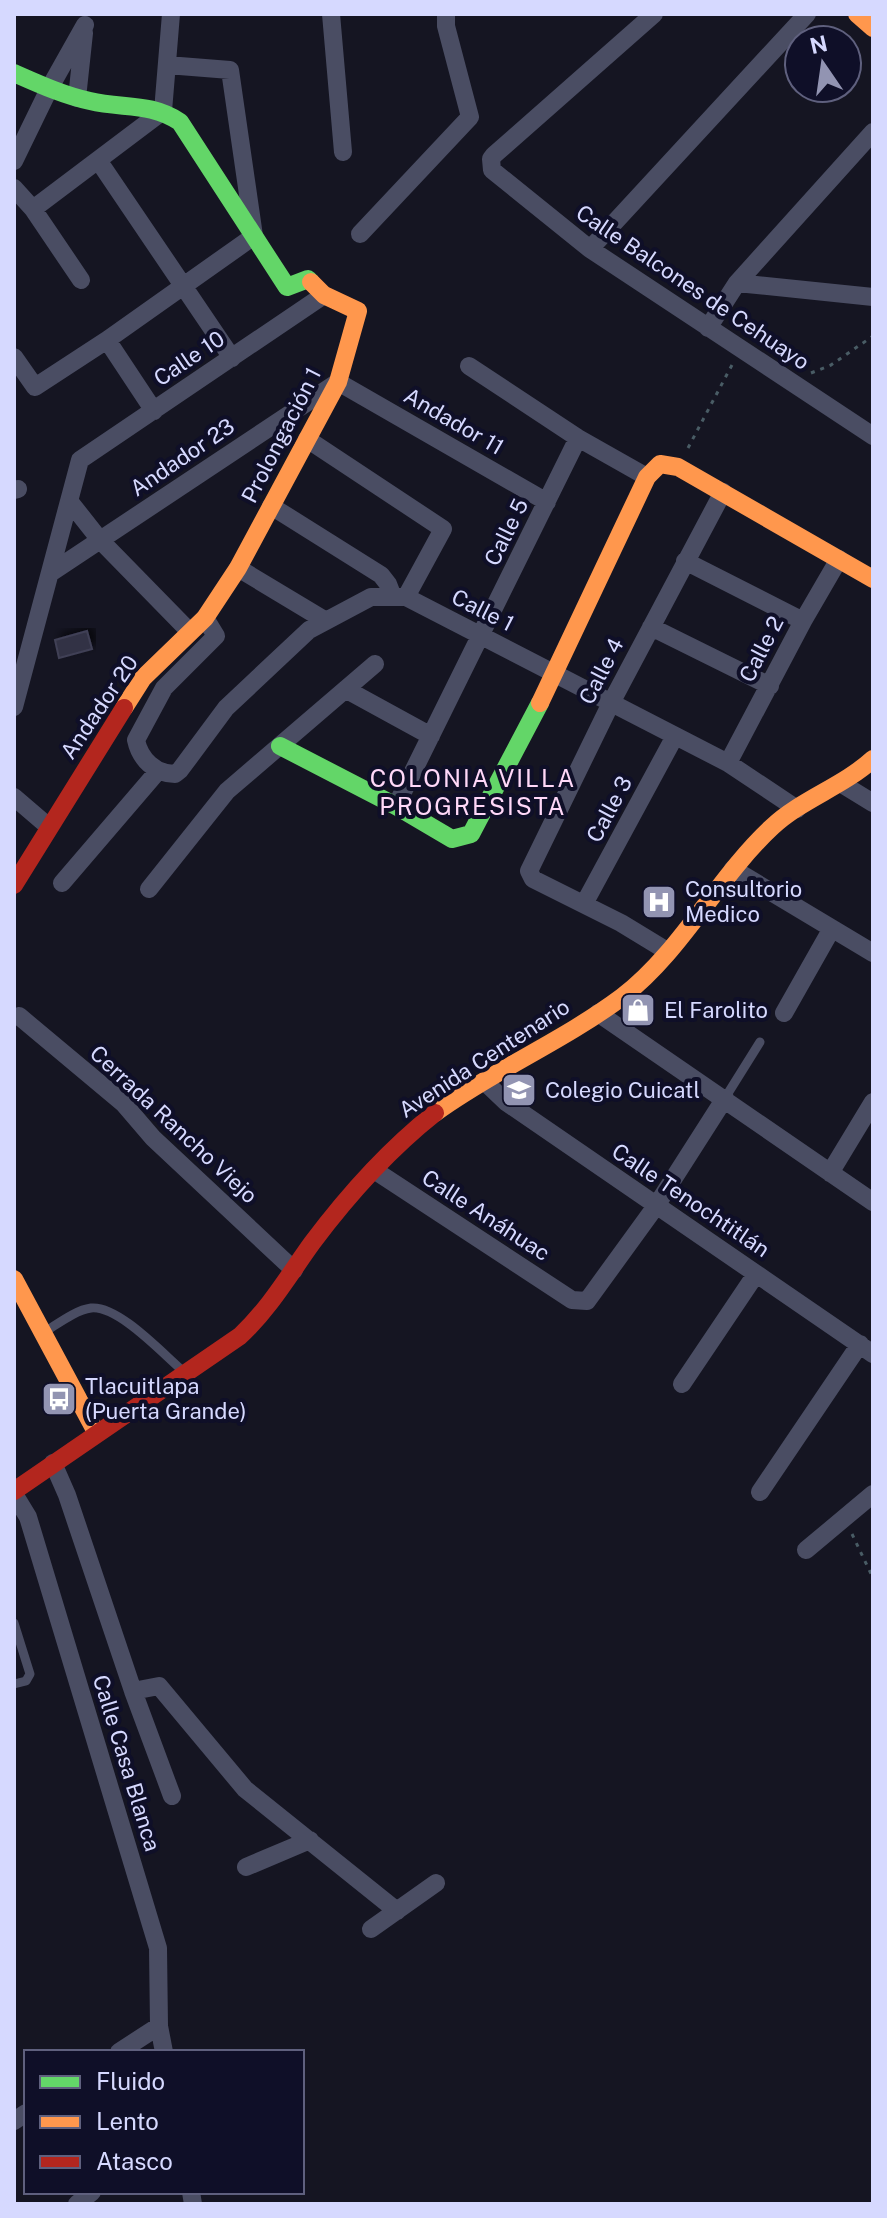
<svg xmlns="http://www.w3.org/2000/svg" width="887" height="2218" font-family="'Public Sans',sans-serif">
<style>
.building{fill:#333345;stroke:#404056;stroke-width:2;filter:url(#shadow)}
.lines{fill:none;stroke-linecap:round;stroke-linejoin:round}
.path{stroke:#495c65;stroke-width:3;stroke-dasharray:4 6;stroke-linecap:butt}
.lane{stroke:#4a4d63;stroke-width:9}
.street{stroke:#4a4d63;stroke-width:18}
.fast{stroke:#63d668;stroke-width:18}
.slow{stroke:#ff974d;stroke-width:18}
.jam{stroke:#b3261e;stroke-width:18}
.labels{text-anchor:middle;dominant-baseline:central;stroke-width:8;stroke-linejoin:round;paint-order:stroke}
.street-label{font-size:22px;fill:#d6d9ff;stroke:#0f0f28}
.poi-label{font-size:22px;fill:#d6d9ff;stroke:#0f0f28;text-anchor:start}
.neighbourhood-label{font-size:24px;letter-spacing:2px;fill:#ffd8f8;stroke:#0f0f28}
</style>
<defs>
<filter id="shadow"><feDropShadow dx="6" dy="-6" stdDeviation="4" flood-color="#0009"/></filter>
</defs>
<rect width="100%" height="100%" fill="#151522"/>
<path class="building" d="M87 631 92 649 59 658 55 640Z"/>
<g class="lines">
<path class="path" d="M811 373 831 365 873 336
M688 448 733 363
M852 1534 873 1578"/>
<path class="lane" d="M725 1098 760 1042
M46 1331C59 1323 76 1310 91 1308 118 1305 162 1353 183 1371
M14 1623 30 1674 26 1681 14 1684"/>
<path class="street" d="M331 14 343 152
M654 14 494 155 491 159 492 170 590 249 873 436
M77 98 84 33
M98 160 232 358
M14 161 49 89 85 25
M14 188 33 209 163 111 171 14
M33 209 81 280
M360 234 470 117 446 26V14
M590 249 807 14
M737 283 873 297
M708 328 737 283 873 132
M107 340 154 411
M14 357 35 387 107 340 254 236 230 70 167 65
M469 366 578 438 647 477
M307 439 443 529 406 597
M14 490 18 489
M70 502 100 540 190 632
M271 506 381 575 388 584 393 597
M685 561 803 621
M238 568 326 621
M52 572 338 382 547 502
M205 618 216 636 164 688 136 740C140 759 155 774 175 774L180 770 226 708 309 630 371 597H406L728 763 797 809
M651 627 770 686
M347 690 431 736
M14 707 80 460 324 295
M728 763 803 621 839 559
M842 784 873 803
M14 797 49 827
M396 806 578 438
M733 869 873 953
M62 883 158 771
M149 889 227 791 375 664
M584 904 675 736
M667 951 621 923 533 879 529 871 611 703 723 492
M598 1013 873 1202
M784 1013 831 930
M19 1016 123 1103 153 1138 294 1270
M485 1082 506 1102 873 1354
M374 1170 572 1300 587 1301 656 1206 725 1098
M830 1173 873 1102
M682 1384 756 1274
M53 1463 67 1495 133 1691 172 1796
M760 1492 860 1344
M14 1494 28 1517 158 1948 159 2026 164 2052
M806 1550 873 1494
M133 1691 159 1686 245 1789 397 1911
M246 1867 310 1840
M371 1929 436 1883
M119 2052 159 2026
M14 2121 26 2113
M191 2192 193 2204
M77 2204 92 2192"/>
<path class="fast" d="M14 73C39 84 63 95 90 101 123 109 150 102 180 122L287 287 308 279 311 282
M280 746 396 806 452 839 471 834 540 703"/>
<path class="slow" d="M857 14 873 28
M540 703 647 477 660 464 678 467 873 579
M124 708 143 678 205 618 238 568 338 382 358 311 324 295 311 282
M435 1113C494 1070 563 1041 622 997 682 951 717 878 772 827 802 799 842 787 873 759
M14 1279 96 1432"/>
<path class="jam" d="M14 885 124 708
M14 1491 240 1336C269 1309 289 1275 312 1243 348 1195 387 1151 435 1113"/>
</g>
<defs>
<g id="hospital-square" transform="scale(1.8)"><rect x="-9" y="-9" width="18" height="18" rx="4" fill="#9294b2" stroke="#0f0f28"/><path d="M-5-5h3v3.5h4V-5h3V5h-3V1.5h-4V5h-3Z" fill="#fff"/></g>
<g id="shop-square" transform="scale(1.8)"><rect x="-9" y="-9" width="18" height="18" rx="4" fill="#9294b2" stroke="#0f0f28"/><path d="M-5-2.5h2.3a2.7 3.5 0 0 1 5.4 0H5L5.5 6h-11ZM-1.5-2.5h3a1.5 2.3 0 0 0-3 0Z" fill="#fff"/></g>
<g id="school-square" transform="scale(1.8)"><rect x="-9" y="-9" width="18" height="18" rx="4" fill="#9294b2" stroke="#0f0f28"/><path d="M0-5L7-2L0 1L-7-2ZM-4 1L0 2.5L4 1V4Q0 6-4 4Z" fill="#fff"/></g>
<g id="bus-square" transform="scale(1.8)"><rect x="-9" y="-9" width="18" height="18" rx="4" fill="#9294b2" stroke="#0f0f28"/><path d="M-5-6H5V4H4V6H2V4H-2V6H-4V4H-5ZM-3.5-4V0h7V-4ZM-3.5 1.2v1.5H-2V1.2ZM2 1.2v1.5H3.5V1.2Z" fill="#fff"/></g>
</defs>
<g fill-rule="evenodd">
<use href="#hospital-square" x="659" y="902"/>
<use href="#shop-square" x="638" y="1010"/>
<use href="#school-square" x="519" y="1090"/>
<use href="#bus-square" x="59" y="1399"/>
</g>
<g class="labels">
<g class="street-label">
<text transform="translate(693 287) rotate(34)">Calle Balcones de Cehuayo</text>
<text transform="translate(189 358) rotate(-34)">Calle 10</text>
<text transform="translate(454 421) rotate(30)">Andador 11</text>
<text transform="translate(281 435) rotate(-63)">Prolongación 1</text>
<text transform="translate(182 457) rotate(-34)">Andador 23</text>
<text transform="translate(506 532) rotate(-64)">Calle 5</text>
<text transform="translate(483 610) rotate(27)">Calle 1</text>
<text transform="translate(761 649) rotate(-63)">Calle 2</text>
<text transform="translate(601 671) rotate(-63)">Calle 4</text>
<text transform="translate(99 707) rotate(-56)">Andador 20</text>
<text transform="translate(609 809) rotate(-62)">Calle 3</text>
<text transform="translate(484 1058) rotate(-33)">Avenida Centenario</text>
<text transform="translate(174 1124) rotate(43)">Cerrada Rancho Viejo</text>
<text transform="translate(691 1200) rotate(34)">Calle Tenochtitlán</text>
<text transform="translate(486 1215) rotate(33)">Calle Anáhuac</text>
<text transform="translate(127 1763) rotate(73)">Calle Casa Blanca</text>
</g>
<g class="poi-label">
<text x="685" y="889">Consultorio<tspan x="685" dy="25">Medico</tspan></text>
<text x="664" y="1010">El Farolito</text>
<text x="545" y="1090">Colegio Cuicatl</text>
<text x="85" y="1386">Tlacuitlapa<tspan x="85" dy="25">(Puerta Grande)</tspan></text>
</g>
<g class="neighbourhood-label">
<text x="473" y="778">COLONIA VILLA<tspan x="473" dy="28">PROGRESISTA</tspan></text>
</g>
</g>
<rect width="887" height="2218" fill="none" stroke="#d6d9ff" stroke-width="32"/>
<rect x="24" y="2050" width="280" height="144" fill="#0f0f28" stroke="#5f607e" stroke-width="2"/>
<rect x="40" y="2076" width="40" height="12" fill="#63d668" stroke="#5f607e" stroke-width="2"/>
<text x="96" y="2090" font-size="24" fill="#d6d9ff">Fluido</text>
<rect x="40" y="2116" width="40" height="12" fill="#ff974d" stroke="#5f607e" stroke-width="2"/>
<text x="96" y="2130" font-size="24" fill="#d6d9ff">Lento</text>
<rect x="40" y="2156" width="40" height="12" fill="#b3261e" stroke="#5f607e" stroke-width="2"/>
<text x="96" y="2170" font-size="24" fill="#d6d9ff">Atasco</text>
<g transform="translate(823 64) rotate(347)"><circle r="38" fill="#0f0f28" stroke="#5f607e" stroke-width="2"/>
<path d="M0-6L14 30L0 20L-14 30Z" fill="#9294b2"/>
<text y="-12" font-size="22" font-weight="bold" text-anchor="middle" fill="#d6d9ff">N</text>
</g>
</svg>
